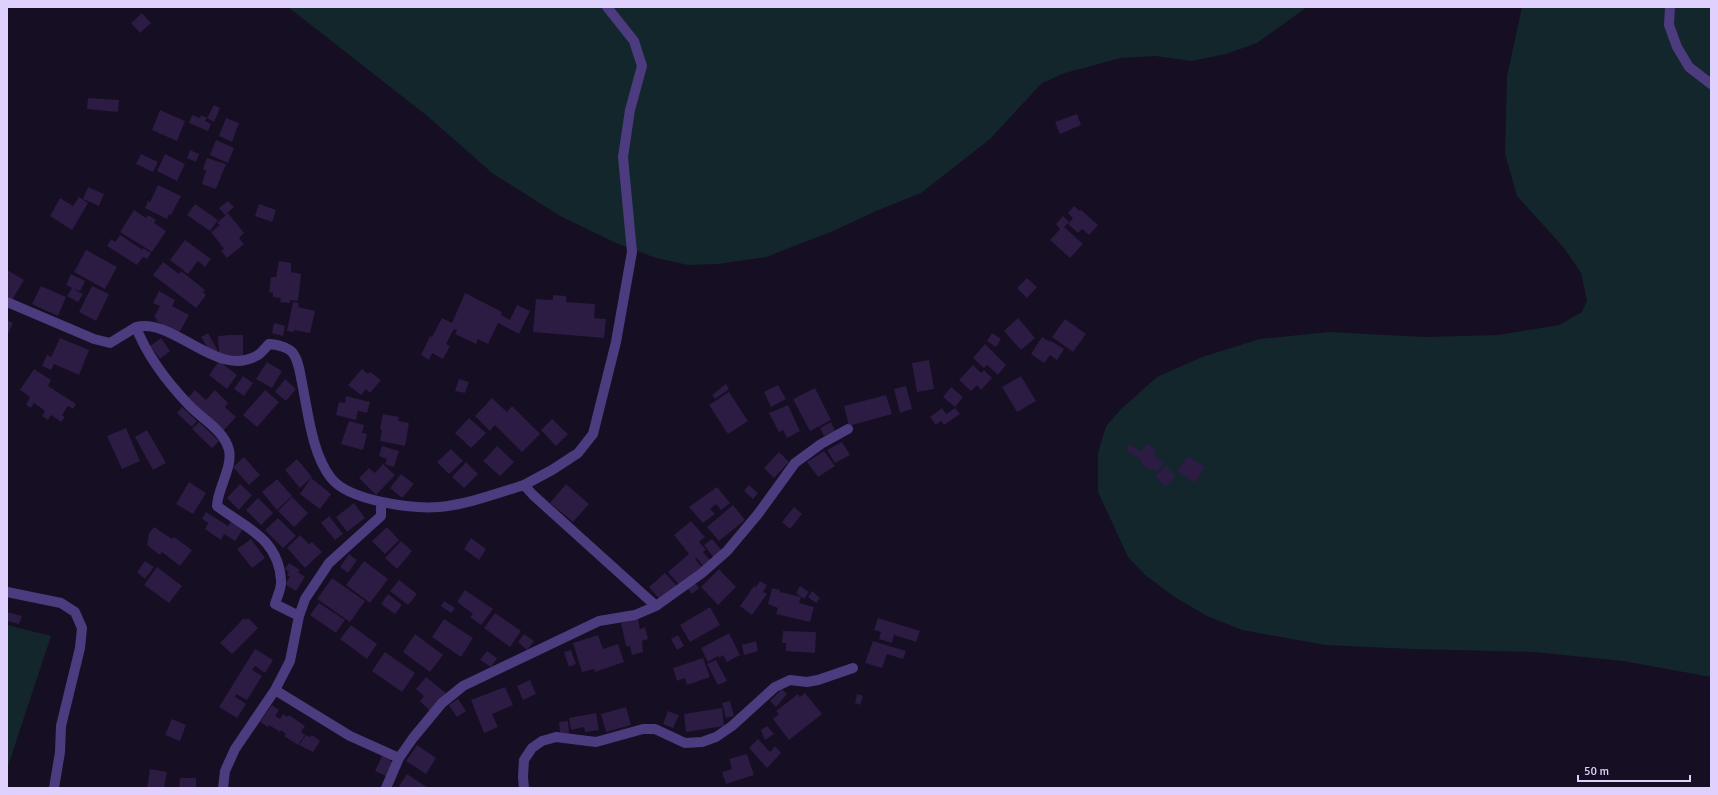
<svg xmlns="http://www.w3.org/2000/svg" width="1718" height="795" font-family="Signika,sans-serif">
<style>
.green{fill:#12262b}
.building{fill:#2c1b42}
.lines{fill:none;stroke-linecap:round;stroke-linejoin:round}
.minor{stroke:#4d3b7f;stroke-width:10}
</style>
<rect width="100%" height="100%" fill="#160e22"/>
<path class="green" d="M288 7H1307L1257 43 1226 54 1192 61 1155 56 1121 58 1065 73 1042 83 990 139 921 193 876 211 831 232 766 257 718 264 688 265 656 258 616 243 560 216 492 173 426 115Z
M1522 7H1711V677L1623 661 1534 652 1412 649 1325 645 1242 630 1207 616 1176 598 1145 575 1128 557 1098 492V453L1106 426 1122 408 1157 377 1202 357 1260 339 1329 332 1424 337 1498 335 1559 325 1582 312 1587 300 1581 273 1564 248 1517 196 1505 154 1507 76Z
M7 625 51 636 7 769Z"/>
<path class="building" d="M142 13 151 23 140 33 131 23Z
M88 98 119 100 118 112 87 109Z
M214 105 220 108 214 122 207 118Z
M160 110 185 121 177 141 152 130Z
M1077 114 1081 125 1060 134 1055 122Z
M192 115 200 118 201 115 207 118 205 121 211 124 208 131 189 123Z
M226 118 239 123 232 142 219 136Z
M216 140 234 148 228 163 210 155Z
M190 150 199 154 196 162 187 158Z
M141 154 158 162 153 172 136 164Z
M165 154 185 164 177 181 157 171Z
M207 158 226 164 216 189 202 184 206 171 203 169Z
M158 185 181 196 171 215 169 214 167 219 145 208 148 201 150 202Z
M88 187 104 194 99 206 83 199Z
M79 197 88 203 72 230 50 216 60 198 73 206Z
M228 201 234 207 225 215 219 208Z
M195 204 218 220 210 231 187 215Z
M259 204 276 210 272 222 255 216Z
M1074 206 1080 211 1081 210 1098 225 1089 235 1082 229 1078 233 1068 224 1073 218 1068 213Z
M134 210 146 218 148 215 156 220 154 223 166 231 152 252 120 232Z
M228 213 244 233 239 238 244 244 227 258 221 251 224 249 211 232 220 225 217 223Z
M1063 216 1069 222 1064 227 1083 244 1070 258 1050 240 1060 229 1056 224Z
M120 235 143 250V248L151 253 147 259 143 257 137 265 107 246 111 239 115 242Z
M185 240 211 259 205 267 198 261 188 274 170 260Z
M86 250 117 267 105 289 74 272Z
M279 261 291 263V272L301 274 298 301 290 300V303L280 302 281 298 273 297V293L269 292 271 277H276Z
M163 262 179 274 181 271 205 290 203 292 206 295 196 308 153 275Z
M7 270 24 280 12 300 7 297Z
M71 274 85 281 80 291 73 289 83 294 78 302 67 296 72 288 66 285Z
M1027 278 1037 287 1027 298 1017 288Z
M41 286 66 297 58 316 32 304Z
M92 286 109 294 96 321 79 312Z
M159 291 175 300 172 306 189 315 179 333 156 321 157 319 154 317 160 306 153 303Z
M465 293 502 312 501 315 510 320 517 305 530 311 519 334 498 323 488 344 478 339 476 344 455 334 457 330 454 329 446 344 450 346 443 359 432 353 429 360 421 355 430 336 432 337 442 318 452 323Z
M553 295 566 296V302L595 304 594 318 606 319 604 338 533 332 536 299 553 300Z
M293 302 299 303 298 307 315 311 310 333 294 330V332L287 331Z
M1018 318 1035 338 1021 350 1004 331Z
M1065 319 1086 334 1073 352 1052 337Z
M7 320 13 323 7 336Z
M274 323 285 326 283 336 272 333Z
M208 333 218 351 211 354 201 337Z
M992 333 1001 339 996 347 987 341Z
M230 335H243V356L219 354 218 336Z
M1042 337 1050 342 1051 341 1064 349 1057 360 1050 355 1044 363 1031 354Z
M60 338 89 350 79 375 54 364 51 370 42 366 47 355 51 357Z
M161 338 170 351 160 359 150 346Z
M985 344 1006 365 998 375 987 365 984 368 973 358Z
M929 360 934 389 917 392 912 363Z
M219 361 237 375 227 389 209 375Z
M267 362 282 371 272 388 256 379Z
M973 365 981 373 984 370 992 378 981 390 977 385 971 391 959 380Z
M34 369 51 380 48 386 76 404 73 409 68 406 62 415 65 417 61 422 51 415 48 420 42 416 45 411 34 403 31 408 26 405 30 397 20 390Z
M362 369 368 374 370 372 381 380 370 393 366 389 361 395 348 385Z
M243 376 253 383 244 396 234 389Z
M1021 376 1036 401 1017 412 1002 387Z
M285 379 296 389 286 401 275 392Z
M459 379 469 382 465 393 455 391Z
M726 384 729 389 715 399 712 395Z
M778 385 786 399 771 407 764 392Z
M906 386 912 409 900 413 894 389Z
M951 387 963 397 955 407 943 397Z
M815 388 831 420 810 431 793 399Z
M195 390 206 400 215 390 228 403 225 407 236 417 222 432 186 400Z
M265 390 279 402 257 427 243 415Z
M729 392 748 421 728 434 709 405Z
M886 395 892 414 849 426 844 406Z
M346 396 370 402 367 413 358 411 356 420 336 415 339 402 345 403Z
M492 398 507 412 512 406 540 434 522 452 495 425 490 431 475 416Z
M788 405 800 431 787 438 783 430 779 432 769 413Z
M182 407 197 421 192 427 177 413Z
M942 408 946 414 955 408 960 414 944 425 941 421 936 425 930 417Z
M383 414 399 417 398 421 409 423 405 446 380 441 382 430 380 429Z
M469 418 486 433 471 448 455 433Z
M552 419 568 434 556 446 541 430Z
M349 421 364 425 362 433 367 434 363 450 341 444Z
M199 422 219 441 212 448 192 429Z
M831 422 835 431 824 436 820 428Z
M126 428 140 461 122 469 107 436Z
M147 430 166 463 153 470 135 437Z
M842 442 850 455 835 463 827 450Z
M1147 443 1156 450 1153 455 1164 463 1157 472 1151 468 1150 470 1142 465V461L1126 450 1130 444 1141 452Z
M382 446 399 451 394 467 385 464 387 459 379 456Z
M497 446 514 462 500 476 483 461Z
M451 449 463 461 449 474 437 462Z
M824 451 835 466 818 477 807 462Z
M779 452 789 462 774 478 764 468Z
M1188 456 1205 467 1195 483 1177 471Z
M244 457 260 475 249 485 233 467Z
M297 459 312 477 300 488 285 470Z
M466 462 478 474 464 488 452 477Z
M383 464 395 475 376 495 359 478 369 468 375 473Z
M1166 466 1176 477 1165 487 1155 476Z
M401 474 414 484 402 498 390 488Z
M311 478 331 494 320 509 300 494Z
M277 479 292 496 277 510 262 492Z
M189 482 206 493 193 514 176 504Z
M240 484 252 495 239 510 227 498Z
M566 484 589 504 573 522 550 503Z
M749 485 758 493 753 499 744 491Z
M717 487 730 503 721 510 716 504 710 509 715 514 703 523 689 507Z
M292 497 308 513 294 527 278 511Z
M258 498 273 513 261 525 246 510Z
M354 503 365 518 347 532 336 517Z
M733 505 745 520 719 541 707 527Z
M794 507 802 514 790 529 782 522Z
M206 512 228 526 231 521 243 529 235 541 224 534 221 540 205 529 208 523 202 519Z
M329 516 343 534 335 540 321 523Z
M278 518 296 536 283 548 265 530Z
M691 521 705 537 699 542 706 550 703 552 710 560 703 566 697 558 695 559 702 567 680 586 668 572 689 554 674 535Z
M154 527 172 539 174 537 192 550 180 566 162 552 160 555 147 545 149 533Z
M387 527 399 540 385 554 372 541Z
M300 535 309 544 312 542 322 552 305 568 287 548Z
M471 538 486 549 479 560 464 549Z
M251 539 265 558 252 568 237 549Z
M712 539 722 551 714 558 704 545Z
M401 541 412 551 397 569 385 558Z
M349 554 357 560 348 573 340 567Z
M145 561 154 567 145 579 137 572Z
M364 561 388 579 370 603 346 585Z
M289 563 300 570 298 572 305 577 296 591 285 584 290 577 287 575 289 572 285 569Z
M157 567 182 586 169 603 144 585Z
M719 569 736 587 718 605 701 587Z
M665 573 677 586 661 601 649 587Z
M332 578 365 601 350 622 317 599Z
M399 580 417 594 408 605 390 591Z
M760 581 767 585 763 592 767 594 752 615 740 606 754 586 756 587Z
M695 583 699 588 692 594 688 589Z
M800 586 809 592 804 599 796 593Z
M772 588 780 590V592L801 597 799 603 814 607 810 622 776 614 778 608 768 604Z
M465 590 493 609 481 625 470 617 473 614 457 602Z
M812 591 820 598 816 603 808 597Z
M388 594 402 605 395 614 381 604Z
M444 601 455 608 451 613 441 606Z
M319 603 345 620 336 633 310 615Z
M710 607 720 625 690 642 680 625Z
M7 612 22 616 19 624 7 621Z
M495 613 521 631 510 647 484 628Z
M244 618 246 620 248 618 258 628 232 654 220 643Z
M878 618 920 631 916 642 894 635 892 643 879 639 881 632 874 630Z
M444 619 473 638 461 657 432 637Z
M638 619 640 629 645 627 648 639 642 641 643 652 632 655 630 646H626L621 623Z
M351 625 377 644 367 659 340 639Z
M783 631 816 632 815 653 786 651V643H782Z
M729 633 740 655 727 662 723 655 719 658 718 656 708 662 701 648Z
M415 634 443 655 430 672 403 652Z
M524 634 534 641 527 650 518 642Z
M598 635 603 649 618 644 624 662 595 672 594 669 582 672 573 643Z
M678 635 684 646 677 650 671 639Z
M756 641 758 651 744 655 742 645Z
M873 641 906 651 903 659 887 654 882 668 865 663Z
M255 649 273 660 265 673 255 666 252 670 262 676 247 700 236 694 235 697 246 704 237 718 219 707Z
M571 650 576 664 569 667 564 652Z
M487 651 497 658 491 667 480 660Z
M385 652 415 673 402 692 372 671Z
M703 658 710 677 687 685 685 678 677 681 673 668Z
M716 660 727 681 718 685 707 664Z
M426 677 446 693 430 711 420 701 424 696 416 689Z
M530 680 536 694 523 700 517 686Z
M505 687 513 705 492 714 498 727 484 733 471 700Z
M782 689 787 694 776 707 770 701Z
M805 693 822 714 789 740 773 719 779 714 776 711 798 694 800 697Z
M857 694 863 696 860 705 855 703Z
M458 699 466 711 457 717 449 705Z
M730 701 734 716 726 718 722 703Z
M272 705 279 710 268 727 260 722Z
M626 707 631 725 606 732 601 714Z
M722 708 724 726 686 732 684 714Z
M668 711 679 715 673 728 663 724Z
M596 713 599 730 585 732 584 727 571 730 569 718Z
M283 714 287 717 289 715 305 726 301 732 305 735 298 745 284 736 286 734 281 730 280 732 269 725 275 716 280 719Z
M172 719 186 725 180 741 165 735Z
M568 721 569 733H560L559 722Z
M767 726 774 734 765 740 761 730Z
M306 735 310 737 312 735 320 741 313 752 299 745Z
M758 739 770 752 775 746 781 753 767 768 749 748Z
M417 745 436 758 426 774 406 761Z
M383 754 391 759 390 761 394 763 388 777 375 771Z
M747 754 754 775 726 784 722 772 732 769 729 759Z
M150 769 167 772 164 788H147Z
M407 774 428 788H402L399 786Z
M180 778H196V788H179Z"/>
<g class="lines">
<path class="minor" d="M1670 7 1669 25 1677 47 1689 67 1711 84
M7 302 94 339 110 343 136 327C147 356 168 383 189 405 202 419 224 430 229 450 233 467 217 490 217 506 246 528 278 538 281 580 282 588 277 597 275 604L299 616
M136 327C174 317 217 380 258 355 262 352 266 347 269 344 277 345 286 346 292 352 299 360 300 374 302 383 308 412 312 454 331 478 349 501 412 509 439 507 466 505 498 493 524 485L533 495 656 606
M524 485 552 470 578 453 593 434 616 342 632 252 623 157 630 110 642 66 634 41 607 7
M7 592 61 603 75 612 82 628 80 648 61 726 60 752 54 788
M275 690 350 736 399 758
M223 788 225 771 235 749 275 690 290 661 299 616 305 599 329 563 381 516V502
M386 788 399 758 413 738 442 703 463 686 599 621 635 615 656 606 702 573 727 551 758 514 795 463 821 444 848 429
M524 788 523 777 524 760 532 748 542 741 556 737 596 742 643 729H655L685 743 702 742 716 737 732 726 775 687 790 680 807 682 818 680 853 668"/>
</g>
<rect width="1718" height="795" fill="none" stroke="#e0d0fd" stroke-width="16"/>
<path d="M1578 775v6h112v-6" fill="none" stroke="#e0d0fd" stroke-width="2"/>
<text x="1584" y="775" font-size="12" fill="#e0d0fd" stroke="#160e22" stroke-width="3" paint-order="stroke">50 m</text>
</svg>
